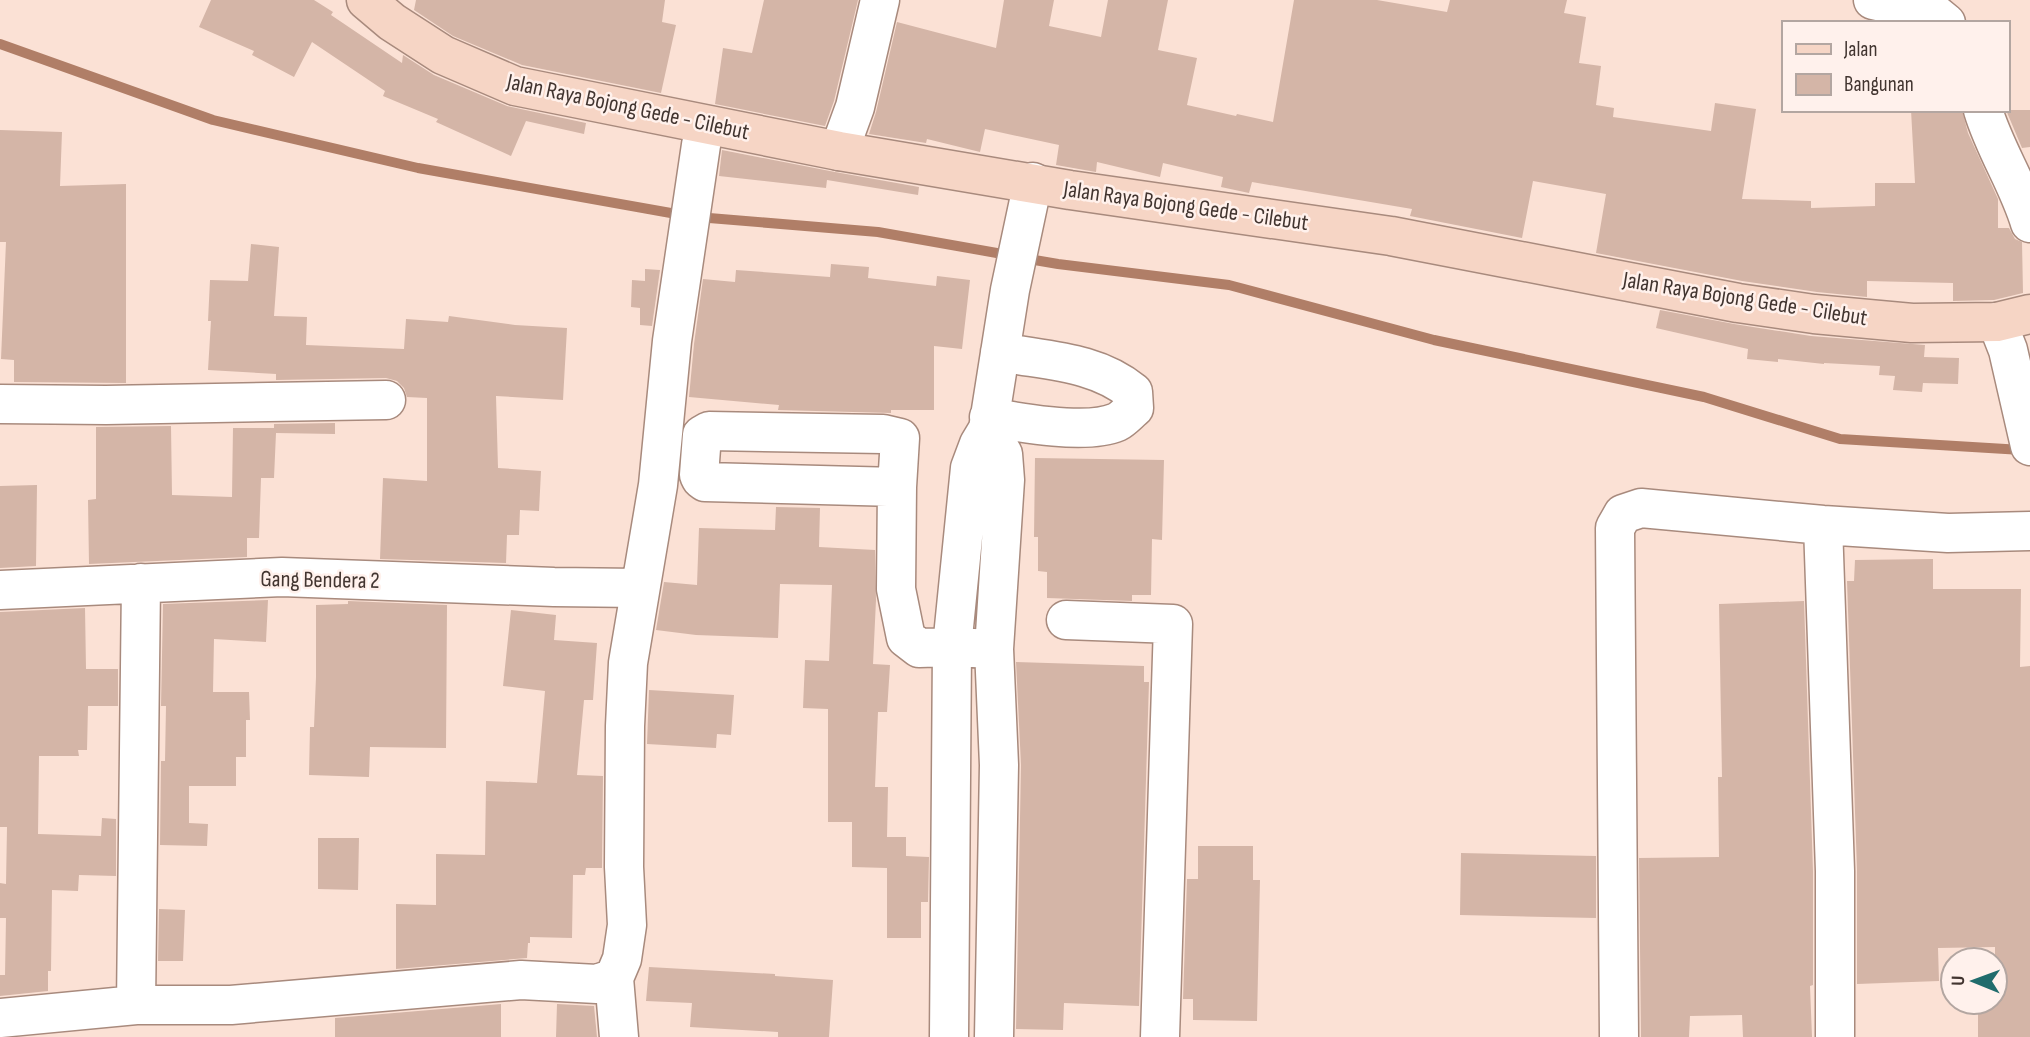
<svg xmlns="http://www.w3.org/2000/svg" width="2030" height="1037" font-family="'Sofia Sans Condensed',sans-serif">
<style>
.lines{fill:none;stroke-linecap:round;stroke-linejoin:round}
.stream{stroke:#b07e67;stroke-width:10}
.building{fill:#d4b5a7}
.street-casing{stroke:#a88a7d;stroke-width:41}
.secondary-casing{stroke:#a88a7d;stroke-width:41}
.street{stroke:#fff;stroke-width:38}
.secondary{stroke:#f6d5c5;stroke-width:38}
.labels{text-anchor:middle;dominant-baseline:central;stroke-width:5;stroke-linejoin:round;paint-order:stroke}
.street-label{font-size:23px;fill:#423530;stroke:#fff1ec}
</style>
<rect width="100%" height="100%" fill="#fbe1d5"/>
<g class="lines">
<path class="stream" d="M0 44 213 120 418 168 682 215
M697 217 878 232 1008 255
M1023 258 1058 264 1229 285 1434 340 1704 397 1840 439 2022 450"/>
</g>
<path class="building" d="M211 0H314L333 12 331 15 402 63 403 55 434 75 507 106 586 123 584 134 526 121 511 156 436 122 438 119 383 96 385 91 312 42 294 77 252 55 254 51 199 27Z
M416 0H665L662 22 676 25 661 93 522 65 453 36 414 10Z
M764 0H858L834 101 825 126 715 104 723 48 752 53Z
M1004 0H1054L1049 26 1101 37 1108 0H1168L1158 50 1197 58 1187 105 1236 116 1237 114 1273 122 1294 0H1377L1447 12 1450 0H1567L1564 13 1586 17 1579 63 1601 66 1596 105 1614 108 1613 117 1711 131 1715 103 1756 109 1742 199 1811 201V208L1875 206V183H1915L1911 110H1962L1968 133 1998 199V228H2009L2015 239 2022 242 2023 293 1994 300 1953 301V283L1867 281V297L1817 292 1742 281 1596 253 1606 194 1533 181 1522 238 1410 216 1412 209 1252 182 1249 193 1221 187 1223 177 1163 163 1160 177 1097 162 1096 172 1056 165 1059 145 985 129 980 152 927 139 926 143 869 134 876 112 897 22 996 48Z
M2006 110H2030V147L2022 148Z
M0 130 62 132 60 186 126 184V383L14 382V360L1 359 6 242H0Z
M722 150 835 172 919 187 918 195 827 180 826 188 719 176Z
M251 244 279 247 274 316 307 317 306 345 404 349 406 319 448 322 449 316 515 325 567 328 563 400 496 396 498 468 541 471 539 511 520 510 519 535H507L506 563 380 559 383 478 427 481V398L407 397 404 388 397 381 386 378 276 380V374L208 370 211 321H208L210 280 248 281Z
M831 264 869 267 868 278 936 286 937 276 970 280 962 349 934 346V410H891V413L778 410 779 405 689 397 694 344 703 279 735 282 736 270 830 277Z
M645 269 660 270 652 326 640 325V308L631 307 632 280 645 281Z
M1660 310 1734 324 1811 336 1925 345 1924 357 1959 358 1958 384 1923 383 1922 392 1893 390 1895 376 1879 375 1880 366 1824 363V364L1778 359V362L1747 359 1748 349 1656 328Z
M335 423V434L276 433 274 478H261L259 538H247V557L89 564 88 500 96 499V427L171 426 172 495 232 497 233 428H274V424Z
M1035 458 1164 460 1162 540 1152 539 1151 595H1132V601L1047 598V572L1038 571V537H1034Z
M37 485 36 566 0 568V486Z
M776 507 820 508 819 547 875 550 876 600 873 664 890 665 887 712H878L875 787H888L887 837H906V856L929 857 928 902H921V938H887V868L852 867V822H828V709L803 708 805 660 829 661 832 585 780 584 778 638 696 635 656 630 664 582 697 585 699 528 775 530Z
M1933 559V589H2021L2020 667 2030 666V1037H1978V1002H1995V947L1938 948 1939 981 1857 984V870L1847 581H1854L1855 560Z
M268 600 266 642 214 639 213 692H249L250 720H246V757H236V786H189V823L208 824 207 846 160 845 161 761H165L166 706H161L163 604Z
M348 601 447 605 446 748 370 747 369 777 309 775 310 727H314L316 677V605L348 604Z
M1804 601 1813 871V985L1810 986 1812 1037H1743L1742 1015 1690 1016 1689 1037H1641L1639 858 1719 857 1718 777H1722L1719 604Z
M85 608 86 669H118V706H88L87 750H78L79 756H39L38 834 101 836 102 818 116 819V876L79 875 78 891 52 890 51 971H48V991L0 996V975H5L6 918H0V883L6 884 7 827H0V612Z
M511 610 556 615 554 640 597 643 593 700H584L577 775 603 776 602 868H586L585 875H573L572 938 530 937V943H528L527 958 396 969V904L436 905V854L485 855 486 781 537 783 545 691 503 686Z
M1016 662 1144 666V682H1149L1139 1006 1064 1003 1063 1030 1016 1029 1021 765Z
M649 690 734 695 731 735 717 734 716 748 647 744Z
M318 838H359L358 890 318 889Z
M1198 846H1253V880H1260L1257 1021 1193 1020V999H1183L1187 879H1198Z
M1461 853 1596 856V918L1460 915Z
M159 909 185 910 183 961H158Z
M649 967 775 974V976L833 980 829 1037H778V1032L690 1027 692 1003 646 1001Z
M501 1004V1037H335V1018Z
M557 1004 594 1006 597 1037H556Z"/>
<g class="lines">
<g class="street-casing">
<path id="street" d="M1873 0 1935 14 1946 23
M1983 110C1995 150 2018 183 2030 223
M839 151 855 107 880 0
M1997 322 2008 350 2030 446
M0 404 106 405 386 400
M989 417C1021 423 1087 435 1117 422 1123 419 1129 412 1134 408L1133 392C1095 361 1047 361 1000 352
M988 429 1003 454 1005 480 994 649 999 765 994 1037
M897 487 705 482 701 479 699 475 702 435 709 431 883 434 900 438 897 487 896 589 906 638 919 648 952 647 994 649
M1823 525 1835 871V1037
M0 590 282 577 554 587 640 588
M1066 620 1173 624 1160 1037
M614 978 619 1037
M136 1005 141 583
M0 1018 136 1005H231L521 980 597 984 614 978 622 959 627 925 624 867 625 726 628 663 658 485 672 341 701 145 704 131 716 127
M949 1037 952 647 970 468 979 444 988 429 1010 290 1033 182
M1619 1037 1615 528 1623 514 1641 508 1823 525 1948 533 2030 531"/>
</g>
<g class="secondary-casing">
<path id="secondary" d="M366 0 392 22 443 55 515 86 839 151 1070 190 1391 236 1738 303 1814 314 1912 323 1997 322 2030 314"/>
</g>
<use href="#street" class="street"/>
<use href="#secondary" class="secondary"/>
</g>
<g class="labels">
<g class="street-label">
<text transform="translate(628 107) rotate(12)">Jalan Raya Bojong Gede - Cilebut</text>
<text transform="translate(1186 206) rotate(8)">Jalan Raya Bojong Gede - Cilebut</text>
<text transform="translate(1745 299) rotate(9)">Jalan Raya Bojong Gede - Cilebut</text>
<text transform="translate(320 580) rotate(1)">Gang Bendera 2</text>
</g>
</g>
<rect x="1782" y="21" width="228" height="91" fill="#fff1ec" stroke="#b3a6a1" stroke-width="2"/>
<rect x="1796" y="44" width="35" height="10" fill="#f6d5c5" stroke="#b3a6a1" stroke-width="2"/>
<text x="1844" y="56" font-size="21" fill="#423530">Jalan</text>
<rect x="1796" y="74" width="35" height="21" fill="#d4b5a7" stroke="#b3a6a1" stroke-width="2"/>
<text x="1844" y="91" font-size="21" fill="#423530">Bangunan</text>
<g transform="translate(1974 981) rotate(271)"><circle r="33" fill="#fff1ec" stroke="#b3a6a1" stroke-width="2"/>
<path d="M0-5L12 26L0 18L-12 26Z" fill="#206c6c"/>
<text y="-10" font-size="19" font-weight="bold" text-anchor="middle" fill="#423530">U</text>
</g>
</svg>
